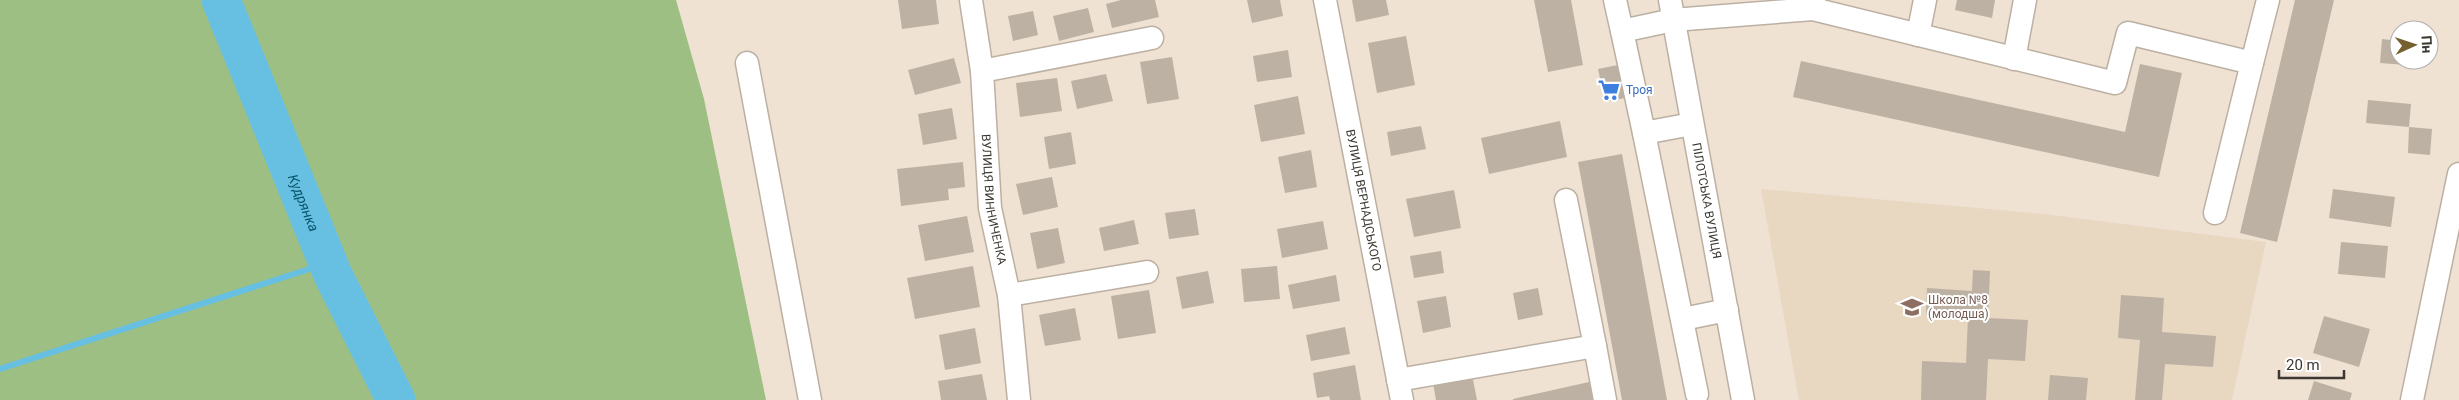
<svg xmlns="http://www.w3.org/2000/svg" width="2459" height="400" font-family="Roboto,sans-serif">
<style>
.built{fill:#e8d7c1}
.green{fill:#9ebf83}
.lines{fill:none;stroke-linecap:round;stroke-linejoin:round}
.stream{stroke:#67c0e2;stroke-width:6}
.river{stroke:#67c0e2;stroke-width:39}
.building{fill:#bdb1a3}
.minor-casing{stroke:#bcb0a2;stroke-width:25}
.minor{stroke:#fff;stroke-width:22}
.labels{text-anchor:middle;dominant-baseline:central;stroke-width:4;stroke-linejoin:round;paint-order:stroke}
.shop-label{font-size:12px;fill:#366cbe;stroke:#fff;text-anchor:start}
.street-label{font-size:12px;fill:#3c3731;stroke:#fff}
.education-label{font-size:12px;fill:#785e54;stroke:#fff;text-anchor:start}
.water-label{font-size:14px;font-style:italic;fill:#08556c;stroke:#fff}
</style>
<rect width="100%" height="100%" fill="#efe2d3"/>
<path class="built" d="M1761 189 2044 214 2266 242 2232 400H1799Z"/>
<path class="green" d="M0 0H676L704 99 766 400H0Z"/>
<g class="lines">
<path class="stream" d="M0 369 328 263"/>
<path class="river" id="s1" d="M221 0 333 275 396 400"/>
</g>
<path class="building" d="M898 0H936L939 24 902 29Z
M1121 0H1155L1159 17 1112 28 1106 4Z
M1247 0H1280L1283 16 1252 23Z
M1352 0H1386L1389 15 1356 22Z
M1534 0H1571L1583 65 1548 72Z
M1957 0H1995L1992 18 1955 10Z
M2295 0H2334L2277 242 2240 233Z
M1088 8 1094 32 1059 41 1053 16Z
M1033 11 1038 35 1013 41 1008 16Z
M1406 36 1415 85 1377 93 1368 43Z
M2382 39 2399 41V60H2420L2419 66 2380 63Z
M1288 50 1292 77 1257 82 1253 56Z
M1172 57 1179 99 1147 104 1140 62Z
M954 58 961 83 915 95 908 70Z
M1801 61 2125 132 2140 64 2182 73 2159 177 1793 97Z
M1618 65 1625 98 1605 102 1598 69Z
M1106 74 1113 101 1077 109 1071 81Z
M1057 78 1062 111 1020 117 1016 83Z
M1298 96 1305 134 1261 142 1254 105Z
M2368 100 2411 104 2409 127 2366 123Z
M952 108 957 139 923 145 918 114Z
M1560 121 1567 157 1489 174 1481 138Z
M1421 126 1426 149 1391 156 1387 132Z
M2409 127 2432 129 2430 155 2408 153Z
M1071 132 1076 164 1049 169 1044 137Z
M1311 150 1317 187 1285 193 1278 157Z
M1622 154 1667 400H1622L1578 162Z
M963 162 965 187 948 189 949 200 901 206 897 169Z
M1052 177 1058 207 1023 215 1016 184Z
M2333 189 2395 197 2391 227 2329 218Z
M1454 190 1461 228 1414 237 1406 199Z
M1195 209 1199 235 1169 239 1165 213Z
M967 216 974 252 925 261 918 225Z
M1134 220 1139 244 1104 251 1099 228Z
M1323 221 1328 249 1282 258 1277 229Z
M1058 228 1065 263 1037 269 1030 233Z
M2341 242 2388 246 2385 278 2338 274Z
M1441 251 1444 273 1414 278 1410 256Z
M973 266 980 307 915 319 907 278Z
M1277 266 1280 299 1244 302 1241 269Z
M1973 270 1990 271 1988 318 2028 320 2025 361 1988 359 1986 400H1921L1922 361 1966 363 1968 317 1926 315 1927 288 1972 291Z
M1208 271 1214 303 1182 309 1176 277Z
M1336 275 1340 301 1293 309 1288 285Z
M1538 288 1543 315 1518 320 1513 293Z
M1149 290 1156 333 1118 339 1111 296Z
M2121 295 2164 298 2162 332 2216 336 2213 367 2165 364 2162 400H2135L2140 340 2118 338Z
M1446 296 1451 327 1423 333 1417 301Z
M1075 308 1081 340 1045 346 1039 315Z
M2324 316 2370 329 2359 367 2313 353Z
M1345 327 1350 354 1311 361 1306 335Z
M975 328 981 363 945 370 939 335Z
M1355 365 1361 400H1330L1329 396 1317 398 1313 373Z
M982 374 987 400H941L938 381Z
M1472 375 1477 400H1436L1433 383Z
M2050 375 2088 378 2086 400H2048Z
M2314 381 2352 393 2350 400H2308Z
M1589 382 1593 400H1513V399Z"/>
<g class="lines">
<g class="minor-casing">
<g id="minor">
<path id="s2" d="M971 0 982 71 990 208 1009 295 1019 400"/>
<path id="s3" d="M1325 0 1402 400"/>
<path d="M1615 0 1622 31 1673 20 1813 9 1814 0"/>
<path id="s4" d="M1670 0 1743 400"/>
<path d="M1813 9 2115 83 2128 33 2252 63 2215 213"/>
<path d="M1622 31 1644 133 1692 124"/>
<path d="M1918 35 1925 0"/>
<path d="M2014 59 2025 0"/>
<path d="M747 63 810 400"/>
<path d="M2252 63 2268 0"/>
<path d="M982 71 1152 38"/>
<path d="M1644 133 1697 394"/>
<path d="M1009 295 1147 272"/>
<path d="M1683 319 1727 310"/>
<path d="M1595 346 1605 400"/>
<path d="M1398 380 1595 346 1566 200"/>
<path d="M2412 400 2459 174"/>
</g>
</g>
<use href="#minor" class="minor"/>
</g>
<defs>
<g id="supermarket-bare" transform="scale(1.725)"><path d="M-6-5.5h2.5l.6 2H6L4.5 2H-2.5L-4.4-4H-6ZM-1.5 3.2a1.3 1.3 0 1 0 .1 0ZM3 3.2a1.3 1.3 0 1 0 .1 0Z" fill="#3f7fe0" stroke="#fff" stroke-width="2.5" paint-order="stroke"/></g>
<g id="school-bare" transform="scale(1.725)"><path d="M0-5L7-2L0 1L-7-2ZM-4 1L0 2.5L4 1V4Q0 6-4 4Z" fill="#8d6e63" stroke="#fff" stroke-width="2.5" paint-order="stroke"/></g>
</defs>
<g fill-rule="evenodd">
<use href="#supermarket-bare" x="1609" y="90"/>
<use href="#school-bare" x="1912" y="307"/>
</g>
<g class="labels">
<g class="shop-label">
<text x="1626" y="90">Троя</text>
</g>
<g class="street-label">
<text stroke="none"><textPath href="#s2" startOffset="201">ВУЛИЦЯ ВИННИЧЕНКА</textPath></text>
<text stroke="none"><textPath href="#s3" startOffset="204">ВУЛИЦЯ ВЕРНАДСЬКОГО</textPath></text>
<text stroke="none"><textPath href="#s4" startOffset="204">ПІЛОТСЬКА ВУЛИЦЯ</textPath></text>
</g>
<g class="education-label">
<text x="1928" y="300">Школа №8<tspan x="1928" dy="14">(молодша)</tspan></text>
</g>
<g class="water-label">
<text stroke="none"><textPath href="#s1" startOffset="219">Кудрянка</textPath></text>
</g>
</g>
<g transform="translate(2414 45) rotate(87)"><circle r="24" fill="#ffffff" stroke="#b1afad"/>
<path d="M0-4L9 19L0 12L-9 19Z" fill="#776030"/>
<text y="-8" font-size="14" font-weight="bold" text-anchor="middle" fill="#3c3731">Пн</text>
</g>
<path d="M2279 370v8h65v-8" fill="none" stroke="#3c3731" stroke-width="2.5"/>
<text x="2286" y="370" font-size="15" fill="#3c3731" stroke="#ffffff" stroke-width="4" paint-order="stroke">20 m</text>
</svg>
